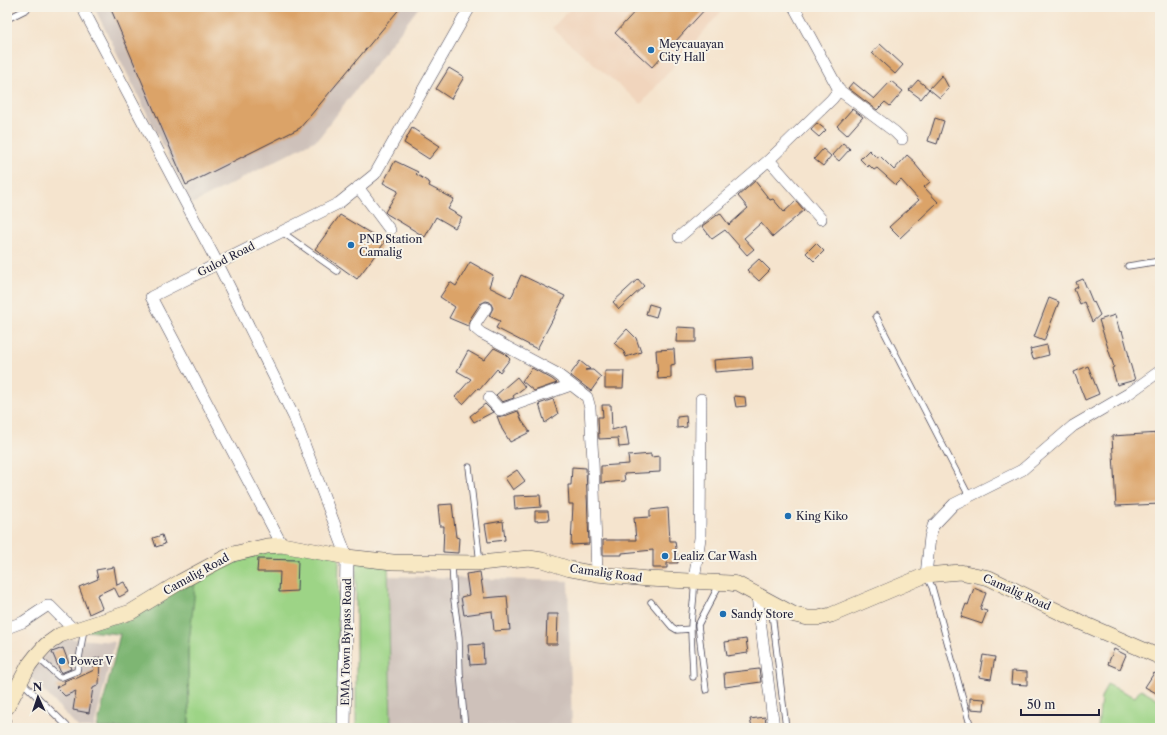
<svg xmlns="http://www.w3.org/2000/svg" width="1167" height="735" font-family="'Libre Caslon Text',serif">
<style>
.built{fill:#f1d5bd}
.industrial{fill:#cec1ba}
.green{fill:#9dd486;stroke:#607b60}
.forest{fill:#7eb673;stroke:#506c57}
.building{fill:#dba368}
.lines{fill:none;stroke-linecap:round;stroke-linejoin:round}
.service-casing{stroke:#423f51;stroke-width:7}
.minor-casing{stroke:#423f51;stroke-width:12}
.tertiary-casing{stroke:#423f51;stroke-width:14}
.secondary-casing{stroke:#423f51;stroke-width:16}
.path{stroke:#423f51;stroke-width:2;stroke-dasharray:3 3;stroke-linecap:butt}
.service{stroke:#fff;stroke-width:5.5}
.minor{stroke:#fff;stroke-width:11}
.tertiary{stroke:#fff;stroke-width:13}
.secondary{stroke:#f8e8c3;stroke-width:15}
.poi-dot{fill:#1f6fb2;stroke:#f7f3e8;stroke-width:1.5}
.labels{text-anchor:middle;dominant-baseline:central;stroke-width:4;stroke-linejoin:round;paint-order:stroke}
.poi-label{font-size:11px;fill:#22223b;stroke:#f7f3e8;text-anchor:start}
.street-label{font-size:11px;fill:#22223b;stroke:#f7f3e8}
</style>
<rect width="100%" height="100%" fill="#f7f3e8"/>
<filter id="ink" filterUnits="userSpaceOnUse"><feTurbulence type="fractalNoise" baseFrequency=".025" numOctaves="2"/><feDisplacementMap in="SourceGraphic" scale="8" xChannelSelector="R" yChannelSelector="G"/><feConvolveMatrix kernelMatrix="1 2 1 2 8 2 1 2 1" color-interpolation-filters="sRGB"/></filter>
<filter id="wash" filterUnits="userSpaceOnUse"><feTurbulence type="fractalNoise" baseFrequency=".012" numOctaves="4" result="noise"/><feDisplacementMap in="SourceGraphic" scale="16" xChannelSelector="R" yChannelSelector="G"/><feGaussianBlur stdDeviation="0.9" result="paint"/><feColorMatrix in="noise" values="0 0 0 0 0 0 0 0 0 0 0 0 0 0 0 0 0 1.4 0 .05"/><feComposite in="paint" operator="in"/></filter>
<g filter="url(#wash)">
<rect width="100%" height="100%" fill="#f5e4ce"/>
<path class="built" d="M572 7H725L641 104 552 28Z"/>
<path class="industrial" d="M94 7H419L318 139 192 204Z
M389 576 568 581 572 728H391Z
M63 638 115 642 94 728H79L27 673Z"/>
<path class="green" d="M267 546 339 555 337 728H189L188 651 195 574Z
M356 558 388 562 391 728H356Z
M1107 684 1135 697 1141 689 1160 700V728H1098L1101 698Z"/>
<path class="forest" d="M195 574 194 599 188 651 189 728H97L120 634 74 630 131 612Z"/>
<g id="blocks">
<path class="building" d="M110 7H401L300 128 186 185Z
M639 7H707L652 67 615 33Z
M880 44 903 65 895 74 872 53Z
M449 68 464 77 451 99 436 89Z
M942 75 949 88 940 98 929 89Z
M918 80 929 89 921 99 909 90Z
M891 81 903 91 890 106 885 102 877 110 848 88 853 82 874 99Z
M852 109 863 117 847 135 837 126Z
M935 118 944 121 937 144 928 141Z
M817 123 826 130 819 137 811 130Z
M412 128 440 146 429 159 404 143Z
M843 143 850 149 839 161 832 155Z
M823 149 831 156 823 166 814 159Z
M869 150 877 158 880 156 894 170 907 155 916 163 915 164 930 182 924 187 938 202 900 238 889 227 919 200 901 180 896 185 877 168 874 170 869 165 868 167 860 159Z
M395 161 418 172 416 174 430 183 429 186 454 199 448 209 462 217 455 228 436 217 425 237 387 214 385 212 398 191 383 183Z
M755 181 770 200 773 199 784 212 796 201 804 210 773 237 761 223 744 238 754 249 747 255 725 230 712 239 702 226 720 213 729 225 748 208 738 196Z
M340 215 385 242 357 279 315 249Z
M816 243 824 251 814 261 806 253Z
M759 259 770 270 759 281 747 270Z
M470 262 493 275 489 287 511 298 521 275 565 296 537 349 496 328 500 321 489 316 493 308 490 302 486 301 480 304 470 319 468 326 449 318 455 307 440 297 450 282 456 286Z
M638 279 644 286 619 309 613 302Z
M1083 279 1093 303 1094 302 1100 315 1092 322 1084 302 1080 304 1074 289 1078 287 1076 282Z
M1049 298 1059 302 1044 341 1034 337Z
M649 304 659 307 656 317 646 314Z
M1115 315 1120 332 1122 331 1125 341 1129 356H1128L1135 380 1117 385 1112 368 1114 367 1099 320Z
M677 327 696 328V342H676Z
M627 329 636 338 641 352 626 357 624 352 614 343Z
M1047 345 1049 355 1033 359 1030 349Z
M494 348 504 353 510 359 500 372 497 369 480 389 478 388 463 404 455 397 471 379 457 371 468 351 484 360Z
M674 349 675 364 671 365V378L658 379 656 350Z
M752 357 753 369 715 372 714 360Z
M580 361 590 369 585 370H593L601 377 591 391 570 375Z
M1088 366 1099 394 1085 400 1074 372Z
M532 368 552 379 557 383 534 391 522 381Z
M605 371H624L623 388H605Z
M517 377 525 387 513 396 514 398 502 402 496 395Z
M734 396 745 397 746 406 736 407Z
M553 399 558 414 545 423 539 404Z
M485 404 493 412 474 422 470 416Z
M602 405H611L612 430 626 426 629 446 619 447 618 438 599 439 598 417H603Z
M518 411 522 421 530 432 510 442 502 429 497 416 502 417Z
M686 416 687 427 677 428V417Z
M1160 433V504L1116 506 1112 436Z
M651 454V457L660 456V472L624 474 625 481 601 483V466L629 464 628 456Z
M572 467 586 468 589 544 571 545 573 504H569L568 485H571Z
M517 470 525 481 513 490 505 478Z
M540 495 541 507 515 509 514 496Z
M452 504 456 537 459 538 458 553 443 552 444 526H440L438 505Z
M668 508 670 541H675L678 563H667V568H653V550L622 553V555H603V540H636L634 518 650 517V510Z
M535 511H548L549 520 535 521Z
M503 521 505 540 488 542 485 524Z
M162 535 165 544 156 547 153 538Z
M258 559 298 560 297 591 279 592 280 572H257Z
M114 567 117 585 124 582 129 592 119 597 114 587 97 595 102 608 89 614 79 587 98 579 96 570Z
M480 572 484 598 507 596 510 630 494 631 492 611 464 615 461 597 469 595 466 574Z
M974 588 986 593 980 609 987 611 982 624 961 617 966 604 968 605Z
M547 614H558L557 644H546Z
M746 639 748 653 727 656 725 642Z
M483 644 484 664 470 665 468 645Z
M63 648 71 669 61 673 52 652Z
M1114 649 1126 655 1120 669 1108 664Z
M983 655 995 657 991 679 979 677Z
M100 657 99 685 93 688 89 713 73 710 76 691 65 696 56 687 65 683 64 681 74 677 75 679 94 670 91 660Z
M759 669 761 682 725 687 724 673Z
M1012 671 1027 672V685L1011 684Z
M1154 673 1160 676V695L1145 687Z
M970 698 985 699 984 710 970 709Z
M765 717 767 728H752L750 719Z"/>
</g>
</g>
<g filter="url(#ink)">
<use href="#blocks" fill-opacity="0" stroke="#423f51" stroke-width="1"/>
<g class="lines">
<g class="service-casing">
<path id="service" d="M7 19 27 9 28 7
M282 232 337 271
M1128 266 1160 261
M876 316 969 496
M469 467 480 563
M452 564 454 600 459 637 460 673 465 728
M927 577 932 587 971 728
M651 602 672 627 677 630 691 629
M771 605 786 728
M36 656 59 677H62L77 671 84 629
M693 677C693 661 691 645 691 629 691 613 695 597 694 582
M21 681 69 728
M706 690 698 625 717 589 720 585"/>
</g>
<g class="minor-casing">
<path id="minor" d="M82 7 218 264 294 417 347 557
M839 90 895 132 902 139
M769 160 821 219
M358 187 390 230
M679 237 769 160 832 99 839 90 794 7
M486 308 476 323 475 328 481 333 556 373 587 397 590 408 593 461 597 574
M489 398 500 410 571 385
M282 545 151 297 339 203 375 174 470 7
M926 575 930 537 933 526 954 504 1022 470 1073 426 1128 394 1160 371
M694 581 700 538 701 399
M757 596 774 728
M7 628 23 622 47 606H50L74 630"/>
</g>
<g class="tertiary-casing">
<path id="tertiary" d="M344 728 347 557"/>
</g>
<g class="secondary-casing">
<path id="secondary" d="M7 707 29 665 36 656 46 645 60 635 131 612 180 582 219 561 233 554 267 546 282 545 347 557 393 562 480 563 529 558 542 560 570 569 597 574 648 579 730 583 737 584 795 615 808 618H819L831 615 926 575 960 572 989 578 1080 622 1160 657"/>
</g>
<path class="path" d="M7 727 11 719"/>
<use href="#service" class="service"/>
<use href="#minor" class="minor"/>
<use href="#tertiary" class="tertiary"/>
<use href="#secondary" class="secondary"/>
</g>
</g>
<g class="poi-dot">
<circle cx="651" cy="50" r="4"/>
<circle cx="351" cy="245" r="4"/>
<circle cx="788" cy="516" r="4"/>
<circle cx="665" cy="556" r="4"/>
<circle cx="723" cy="614" r="4"/>
<circle cx="62" cy="661" r="4"/>
</g>
<g class="labels">
<g class="poi-label">
<text x="659" y="44">Meycauayan<tspan x="659" dy="13">City Hall</tspan></text>
<text x="359" y="239">PNP Station<tspan x="359" dy="13">Camalig</tspan></text>
<text x="796" y="516">King Kiko</text>
<text x="673" y="556">Lealiz Car Wash</text>
<text x="731" y="614">Sandy Store</text>
<text x="70" y="661">Power V</text>
</g>
<g class="street-label">
<text transform="translate(226 259) rotate(-27)">Gulod Road</text>
<text transform="translate(606 573) rotate(8)">Camalig Road</text>
<text transform="translate(196 574) rotate(-29)">Camalig Road</text>
<text transform="translate(1017 592) rotate(24)">Camalig Road</text>
<text transform="translate(346 642) rotate(-89)">EMA Town Bypass Road</text>
</g>
</g>
<rect width="1167" height="735" fill="none" stroke="#f7f3e8" stroke-width="24"/>
<g transform="translate(38 697) rotate(357)" stroke="#f7f3e8" stroke-width="3" paint-order="stroke">
<path d="M0-3L7 15L0 10L-7 15Z" fill="#22223b"/>
<text y="-6" font-size="11" font-weight="bold" text-anchor="middle" fill="#22223b">N</text>
</g>
<path d="M1021 709v6h78v-6" fill="none" stroke="#22223b" stroke-width="2"/>
<text x="1027" y="709" font-size="12" fill="#22223b" stroke="#f7f3e8" stroke-width="3" paint-order="stroke">50 m</text>
</svg>
